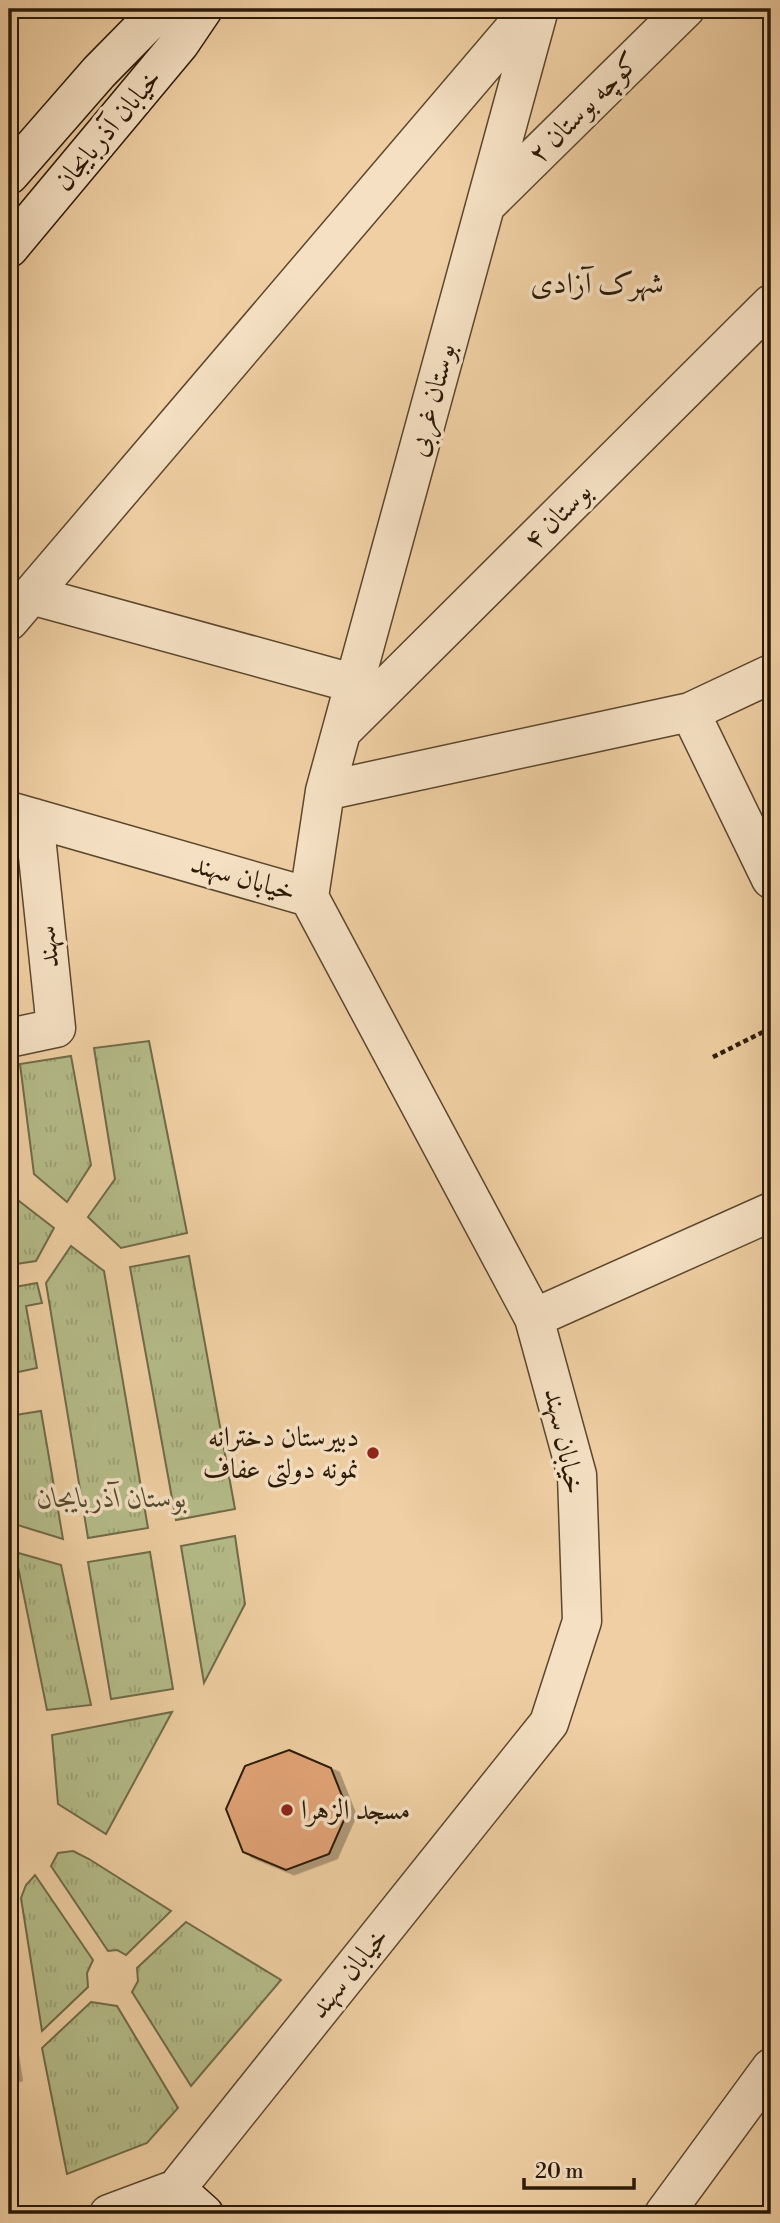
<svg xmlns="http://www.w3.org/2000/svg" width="780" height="2223" font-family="'Libre Bodoni',Amiri,serif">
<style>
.park{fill:url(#park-tufts);stroke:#706b48;stroke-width:2}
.building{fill:#e1a376;stroke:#2b1a07;stroke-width:2;filter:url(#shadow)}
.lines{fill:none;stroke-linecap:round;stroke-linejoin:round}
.street-casing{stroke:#5c472e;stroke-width:41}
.secondary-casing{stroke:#2b1a07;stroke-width:41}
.path{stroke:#2b1a07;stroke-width:4.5;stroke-dasharray:5 3.5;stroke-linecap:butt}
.street{stroke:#f5e0c3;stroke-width:38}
.secondary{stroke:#f5e0c3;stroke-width:38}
.poi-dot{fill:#8f2418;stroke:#f5e0c3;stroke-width:2.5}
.labels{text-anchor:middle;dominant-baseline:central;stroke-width:7;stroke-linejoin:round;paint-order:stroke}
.street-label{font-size:28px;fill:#2b1a07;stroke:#f5e0c3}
.poi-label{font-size:28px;fill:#2b1a07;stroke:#f5e0c3;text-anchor:end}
.park-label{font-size:28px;font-style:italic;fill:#544b2e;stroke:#f5e0c3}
.neighbourhood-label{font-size:30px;fill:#2b1a07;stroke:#f5e0c3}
</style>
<defs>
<pattern id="park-tufts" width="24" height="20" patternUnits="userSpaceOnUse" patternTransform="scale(1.75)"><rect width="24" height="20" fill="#b4bc89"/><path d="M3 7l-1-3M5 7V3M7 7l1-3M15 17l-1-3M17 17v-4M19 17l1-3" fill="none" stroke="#9ba175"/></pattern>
<filter id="shadow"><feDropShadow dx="8" dy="4.5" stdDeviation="0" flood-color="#0004"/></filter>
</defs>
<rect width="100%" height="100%" fill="#efcfa3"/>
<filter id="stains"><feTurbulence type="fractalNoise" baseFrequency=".00286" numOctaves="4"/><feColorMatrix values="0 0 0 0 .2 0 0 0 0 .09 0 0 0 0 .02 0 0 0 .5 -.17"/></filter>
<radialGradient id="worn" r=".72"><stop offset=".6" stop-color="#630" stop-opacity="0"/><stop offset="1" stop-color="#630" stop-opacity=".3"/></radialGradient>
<path class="park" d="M149 1041 187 1233 121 1248 88 1217 115 1179 94 1048Z
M71 1056 91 1165 67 1202 34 1174 20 1064Z
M19 1201 54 1228 36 1261 9 1265V1203Z
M71 1246 104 1271 148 1528 88 1538 46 1283Z
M189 1256 235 1509 176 1520 130 1267Z
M37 1283 42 1303 26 1306 37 1368 9 1374V1288Z
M41 1411 63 1539 11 1523 9 1505V1416Z
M235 1536 245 1604 204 1683 181 1546Z
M15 1552 61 1565 91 1705 47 1710Z
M150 1552 173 1689 111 1699 88 1562Z
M172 1712 106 1834 58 1804 52 1735Z
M73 1851 89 1859 171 1911 126 1955 117 1950 108 1951 51 1866 58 1853Z
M35 1875 93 1960 87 1973 88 1987 42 2031 21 1898 26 1885Z
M186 1922 281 1980 191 2086 132 1992 138 1981 137 1968Z
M91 2002 117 2006 178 2108 147 2143 67 2174 42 2048Z"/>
<path class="building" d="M289 1750 331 1768 348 1811 329 1854 286 1870 243 1852 226 1809 245 1766Z
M9 2044 14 2076 9 2077Z"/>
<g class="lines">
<g class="street-casing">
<path id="street" d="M485 206 685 9
M31 595 356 684
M9 621 531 9
M690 712 771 879
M346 727 771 304
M325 791 690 712 771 674
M9 811 309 897 534 1318 577 1475 582 1621 549 1723 176 2189 109 2214
M309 897 325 791 539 9
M9 1038 56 1028 34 818 11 822
M534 1318 771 1212
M664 2214 771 2068"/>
</g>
<g class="secondary-casing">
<path id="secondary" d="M9 175 99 72 161 9
M9 248 180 43 203 9
M176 2189 204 2214"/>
</g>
<path class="path" d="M713 1057 771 1028"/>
<use href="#street" class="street"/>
<use href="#secondary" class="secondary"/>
</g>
<g class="poi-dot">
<circle cx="373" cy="1453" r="7"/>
<circle cx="287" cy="1810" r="7"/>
</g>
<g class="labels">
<g class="street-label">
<text transform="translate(584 108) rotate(-45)">کوچه بوستان ۲</text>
<text transform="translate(108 130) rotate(-50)">خیابان آذربایجان</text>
<text transform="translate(432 400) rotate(-75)">بوستان غربی</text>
<text transform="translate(558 516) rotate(-45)">بوستان ۴</text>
<text transform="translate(243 878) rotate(16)">خیابان سهند</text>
<text transform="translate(48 947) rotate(-96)">سهند</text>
<text transform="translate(564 1441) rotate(78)">خیابان سهند</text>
<text transform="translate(349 1973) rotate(-51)">خیابان سهند</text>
</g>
<g class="poi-label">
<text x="359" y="1437">دبیرستان دخترانه<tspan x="359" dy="32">نمونه دولتی عفاف</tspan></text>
<text x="301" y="1810" text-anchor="start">مسجد الزهرا</text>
</g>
<g class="park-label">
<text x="112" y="1498">بوستان آذربایجان</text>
</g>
<g class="neighbourhood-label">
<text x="597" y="284">شهرک آزادی</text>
</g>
</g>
<rect width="780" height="2223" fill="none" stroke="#efcfa3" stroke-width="35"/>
<rect x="10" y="10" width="759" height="2202" fill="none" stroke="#2b1a07" stroke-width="3.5"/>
<rect x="18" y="18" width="745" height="2188" fill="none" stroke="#2b1a07" stroke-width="2"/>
<path d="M524 2178v10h110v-10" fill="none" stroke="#2b1a07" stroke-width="3.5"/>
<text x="535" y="2178" font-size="21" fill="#2b1a07" stroke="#f5e0c3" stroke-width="5" paint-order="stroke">20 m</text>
<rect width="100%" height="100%" filter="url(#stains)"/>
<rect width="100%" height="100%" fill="url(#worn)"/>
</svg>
